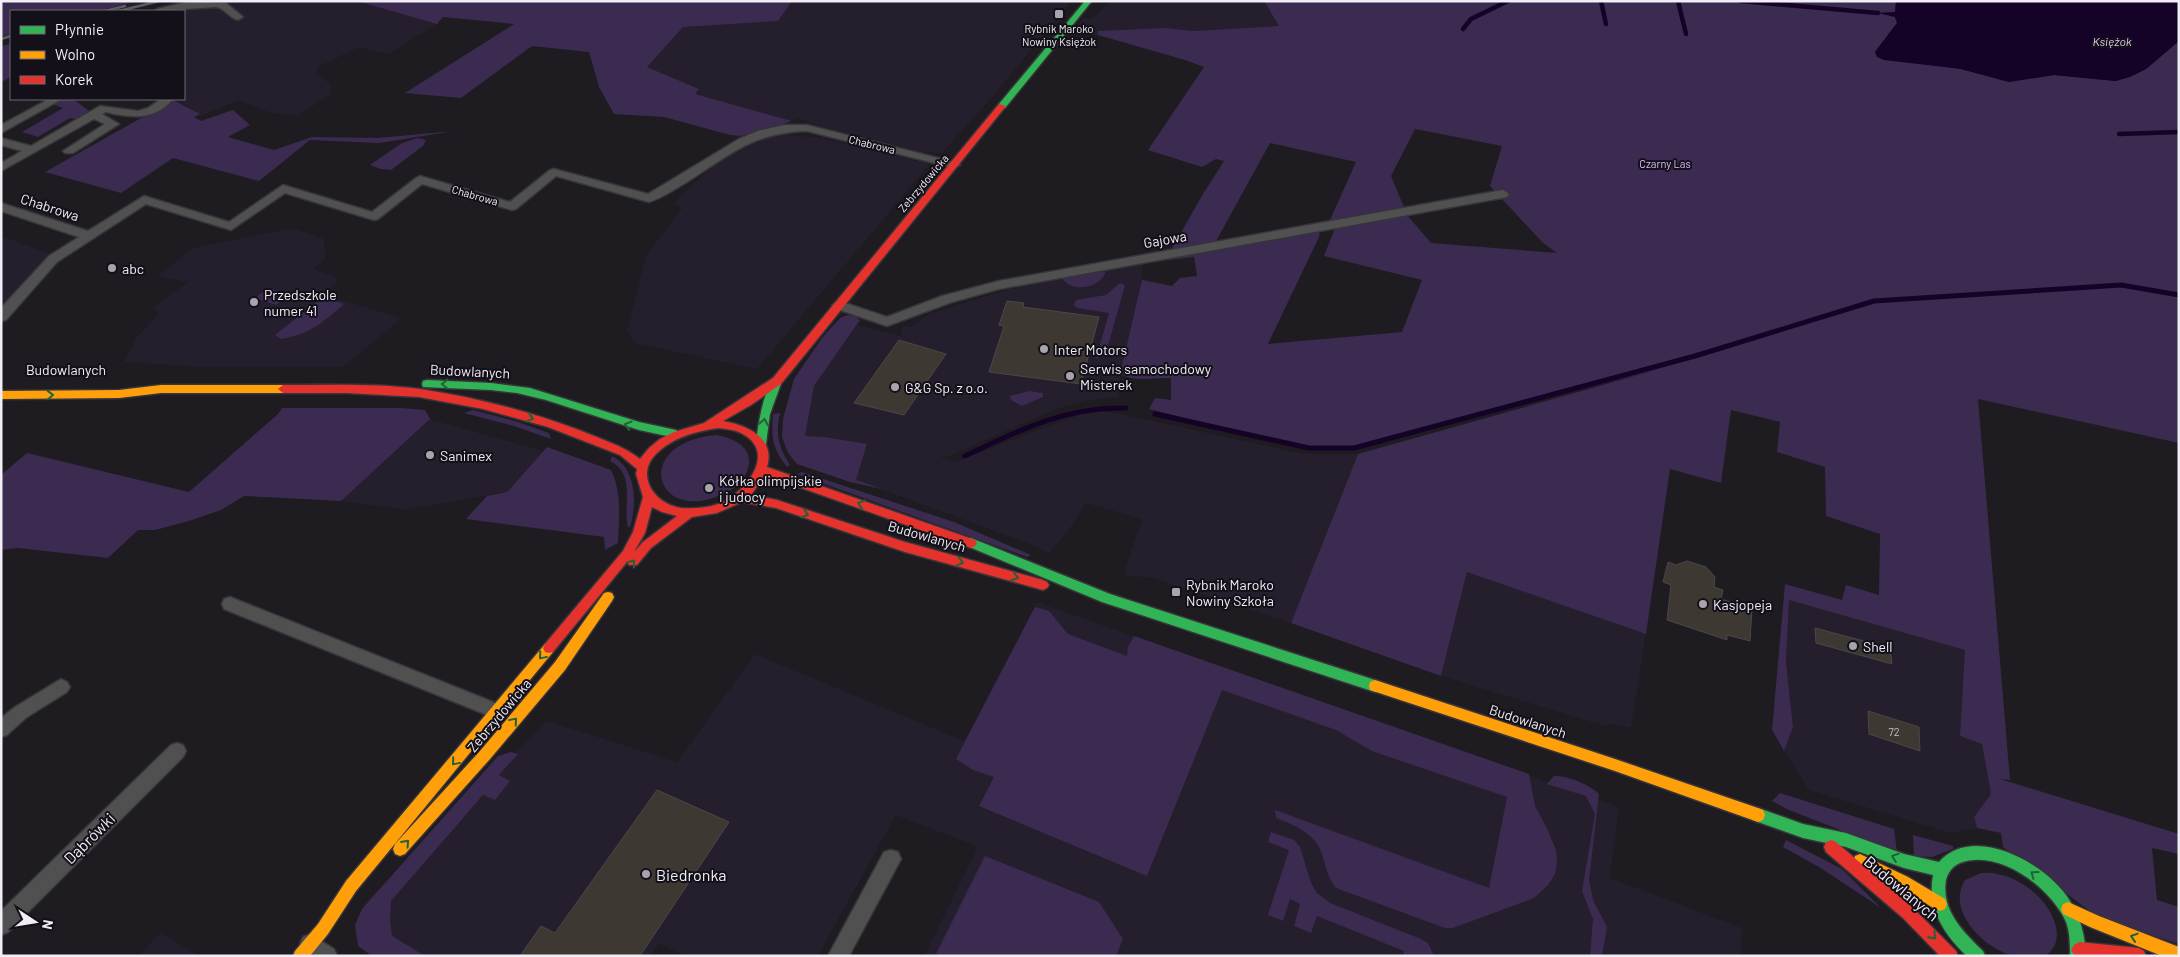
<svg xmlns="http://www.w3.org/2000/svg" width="2180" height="957" font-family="Barlow,sans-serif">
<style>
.built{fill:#251e2c}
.green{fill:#3c2b50}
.water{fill:#140227}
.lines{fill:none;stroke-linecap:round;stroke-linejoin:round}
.stream-far1{stroke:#140227;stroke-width:4.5}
.stream{stroke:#140227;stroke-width:5}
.building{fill:#3e3833;stroke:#4a4748}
.street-casing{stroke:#37353a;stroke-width:3}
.fast-casing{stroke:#37353a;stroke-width:3}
.slow-casing{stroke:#37353a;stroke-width:3}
.jam-casing{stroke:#37353a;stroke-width:3}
.street{fill:#505051;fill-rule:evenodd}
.fast{fill:#30b455;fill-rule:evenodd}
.slow{fill:#ff9f0a;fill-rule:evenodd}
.jam{fill:#e5322d;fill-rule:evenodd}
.rail{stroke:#5e5c5f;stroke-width:2.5}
.oneway{stroke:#226237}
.poi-dot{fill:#a7a4ab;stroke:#141019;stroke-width:2}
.labels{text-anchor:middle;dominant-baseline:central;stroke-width:4;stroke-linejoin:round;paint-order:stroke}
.far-poi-label{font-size:11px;fill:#f1eef5;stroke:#141019}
.far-street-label{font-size:11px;fill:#f1eef5;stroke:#141019}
.far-park-label{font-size:11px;fill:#d9bcff;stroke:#141019}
.number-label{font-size:11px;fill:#c4c0c4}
.far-water-label{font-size:12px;font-style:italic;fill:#dfcafc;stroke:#141019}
.street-label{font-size:14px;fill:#f1eef5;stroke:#141019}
.poi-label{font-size:14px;fill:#f1eef5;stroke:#141019;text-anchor:start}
.near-street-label{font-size:16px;fill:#f1eef5;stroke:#141019}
.near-poi-label{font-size:16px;fill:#f1eef5;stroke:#141019;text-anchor:start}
</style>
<rect width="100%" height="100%" fill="#1e1b21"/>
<path class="built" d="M137 1H169L128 11H99Z
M199 1H357L437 24 389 54 359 47 318 67 316 74 331 84 332 94 297 116 268 112 239 100 201 116 177 99H184V11H158Z
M792 1H1071L995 94 942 153 920 152 823 127 797 118 792 121 695 94 699 89 647 67 683 27 778 21Z
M1111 1H1264L1279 26 1194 31 1164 28 1098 31V35H1069L1084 18 1092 19Z
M787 135 822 138 930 164 757 369 634 343 627 330 645 257 682 208 673 203 712 166 734 153 754 143 775 136Z
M293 228 324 239 326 259 313 269 336 277 337 284 324 295 402 318 343 367H201L124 362 137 337 160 312 151 309 188 282 158 276 193 248Z
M1 236 51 254 1 309Z
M1143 263 1142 280 1121 370 1118 397 1089 400 1056 409 950 456 941 457 955 462 1040 429 1088 412H1111L1304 454H1358L1291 623 1152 578 1123 575 1142 519 1086 503 1069 530 1049 553 1025 542 856 480 867 445 804 437 814 386 857 325 901 336 902 325 911 327 928 314 1009 289Z
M430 419 543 451 507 492 406 510 341 501Z
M1467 572 1646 634 1631 728 1612 724 1605 726 1441 676Z
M1789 600 1966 650 1960 736 1982 743 1991 794 1974 817 1977 828 1950 833 1809 790 1784 751 1793 727 1786 662Z
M1037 602 1619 807 1610 878 1742 928 1741 956H924L978 847 896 815 818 956H684L659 943 651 956H387L360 939 363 905 547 721 677 762 755 654 964 741Z
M160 933 200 956H139Z"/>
<path class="green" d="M1 1H137L99 11H11V34L1 37Z
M357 1H792L778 21 683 27 647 67 699 89 695 94 792 121 740 136 730 135 664 117 614 114 599 87 589 52 532 46 461 98 405 93 514 24 443 17 437 24Z
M1264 1H1896L1895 12 1881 13 1895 17 1897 23 1875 52 1961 69 2009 82 2054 75 2116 81 2130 77 2146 69 2179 41V443L1978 399 2010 780 2000 779 2179 834V854L2152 848 2157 900 2179 907V944L2098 917 2003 847 2001 833 1977 828 1974 817 1991 794 1982 744 1960 736 1965 650 1789 600 1786 662 1793 727 1784 751 1772 730 1785 584 1842 600 1846 585 1879 595 1880 534 1826 516 1825 467 1777 452 1780 422 1731 410 1721 483 1670 469 1646 634 1467 572 1441 676 1291 623 1358 454 1656 370 1354 448H1309L1149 409 1155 398 1171 400V378C1153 377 1138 383 1120 374L1142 280 1172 286 1180 278 1197 276 1194 257 1143 263 1316 231 1320 234 1319 237 1268 344 1402 332 1422 280 1324 256 1335 228 1407 215 1431 243 1557 253 1543 243 1490 186 1502 146 1415 129 1391 176 1404 207 1330 220 1356 162 1270 143 1215 243 1171 250 1203 194 1224 161 1216 159 1202 167 1148 150 1204 67 1185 60 1098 35V31L1164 28 1194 31 1279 26Z
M11 44V77L1 82V46Z
M62 99H73L92 113 80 120 70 118 38 137 22 132 63 108 52 104Z
M173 100 200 114 194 117 201 121 233 110 250 125 228 137 274 150 312 137 378 138 454 131 379 143 310 140 259 181 173 158 121 193 45 172Z
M418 138 426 140 423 146 391 170 381 169 370 165 402 143Z
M1106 271C1101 288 1072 294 1062 278Z
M1120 283 1125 285 1106 353 1096 359 1109 313 1077 308 1074 305 1076 300 1106 295Z
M268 288 290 295 276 305 255 298Z
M323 297 344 304C322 323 311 334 281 339L275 335Z
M848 315 855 316 860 320 814 386 805 436 824 437 867 444 856 480 882 489 850 482 797 464 788 453 782 437 783 419 794 379 822 338 840 318Z
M1029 391 1043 393V397L1022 406 1011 400 1010 396Z
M282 408H401L425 410 430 419 341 501 244 496 221 510 189 521 155 530H138L108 558 18 548 1 550V475L27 453 189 492 278 414Z
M473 410 518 422 549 433 551 439 514 426 464 413Z
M780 413C775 434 779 448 790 465L787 467C772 449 771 436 773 414Z
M716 435C735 438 756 449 747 471 743 482 733 490 723 494 655 526 630 443 716 435Z
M547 447 611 470C622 492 619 518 618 543L605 550 604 537 466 519 487 496 507 492Z
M612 456C637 469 637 504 630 527H628C622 505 637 475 610 461Z
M802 472 954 522 1031 555 1027 557 797 474Z
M1035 607 1049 611 1068 634 1127 656 1128 647 1134 636 1529 774 1535 806 1547 828 1556 850 1557 862 1555 874 1548 885 1534 898 1453 928H1445L1336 888C1325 874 1326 863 1320 849 1312 832 1292 824 1276 818L1275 810 1489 888 1507 797 1372 751 1336 730 1222 690 1147 876 979 806 994 777 973 770 956 759Z
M511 752 518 754 499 775 510 781 495 800 483 795 391 901 390 919 392 936 425 956H372L358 946 355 925 362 909 498 756Z
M1554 776C1566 775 1591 785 1599 794L1589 880 1593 900 1607 927 1602 956H1590L1593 919 1582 891 1595 814 1586 796 1547 784Z
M1780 793 1894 829 1897 852 1789 810 1772 801Z
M1271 832 1294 840 1300 847 1311 883 1317 893 1330 903 1421 939 1428 943 1434 956H1403L1404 951 1317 916 1311 933 1294 926 1300 904 1290 899 1283 921 1268 915 1289 850 1268 842Z
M1913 835 1953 846V849L1932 857 1914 856Z
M1786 840 1842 869 1881 908 1819 867 1783 847Z
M985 856 1099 902 1123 939 1116 956H941L936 954Z
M1981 873C2012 870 2049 896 2056 927 2058 935 2057 945 2050 952 2045 957 2039 956 2032 956 2025 956 2017 957 2010 955 1982 946 1946 910 1965 880Z"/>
<path class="water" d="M1896 1H2179V41L2146 69 2130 77 2115 81 2054 75 2009 82 1961 69 1884 60 1877 57 1875 52 1897 23 1895 17 1878 13 1895 12Z"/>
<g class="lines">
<path class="stream-far1" d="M1601 1 1606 24
M1678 1 1686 34
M1741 1 1878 13
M1463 29 1471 19 1508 1
M2119 134 2179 132"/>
<path class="stream" d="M1155 414 1309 448H1354L1695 356 1874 301 2121 285 2179 295
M965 456C1017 431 1067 406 1126 408"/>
</g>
<path class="building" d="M1007 301 1024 303 1023 307 1099 317 1081 384 989 372 1004 326 999 325Z
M899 340 946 354 904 415 854 403Z
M1687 561 1706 567 1715 577 1714 587 1723 590 1721 599 1752 609 1750 641 1727 635V640L1667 620 1671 585 1663 582 1668 562 1676 565Z
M1815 628 1890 648 1892 664 1816 643Z
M1868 711 1919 727 1920 751 1869 734Z
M657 790 729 822 640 956H520L541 926 555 933Z"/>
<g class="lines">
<g class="street-casing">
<path id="street" d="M191 1 226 3 243 17 238 20C229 18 225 8 216 7L155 11 157 9Z
M49 99H62L1 133V125Z
M161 99H173C155 121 130 118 106 112L102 114 119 124 73 153H65L63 151 105 124 94 119 1 171V163L22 151 1 145V138L31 146 100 106 138 111 148 108Z
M784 125H807L958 163 960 165 954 168 807 131C752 133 731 154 687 182 675 189 662 198 649 202L556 176 516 209 512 210 422 184 378 219 374 220 285 193 231 230 146 204 57 262 6 320 1 321V308L49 256 79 237 1 211V203L88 231 144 196 229 222 283 185 372 212 416 178 420 176 510 202 550 170 554 169 648 194 739 139 758 131Z
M1503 190 1509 194 1507 197 999 289 952 302 887 326 834 308 832 305 839 301 887 317 942 296 999 281Z
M230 597 503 706 506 711 503 716 497 719 224 609 222 604 224 599Z
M61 679 67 682 70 687 67 692 27 717 7 735 1 737V718L15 707Z
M177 743 183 745 186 751 183 757 8 932 1 935V911L171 745Z
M891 850 898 852 901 859 849 956H828L884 852Z
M310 934 334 949 337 956C322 956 307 957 300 944L303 937Z"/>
</g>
<g class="fast-casing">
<path id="fast" d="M1085 1H1092L1005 108H999V104Z
M777 377 782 381 770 414 766 444 761 448 756 444C757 431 764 382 777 377Z
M427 380 491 383 530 388 639 422 676 430 681 434 676 438 639 430 546 400 517 393 491 390 423 387 422 384 423 381Z
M971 538 1110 594 1375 680 1380 682 1381 686 1380 690 1375 692 1102 602 967 546 965 543 967 540Z
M1758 808 1803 824 1846 833 1904 854 1939 862C1974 822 2049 865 2070 901 2081 918 2085 936 2086 956H2070C2070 945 2070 932 2066 922 2051 888 1999 848 1960 863 1953 866 1948 872 1946 880 1941 910 1963 932 1983 951L1985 956H1967C1943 934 1927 907 1933 875L1904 868 1846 847 1803 838 1758 822 1753 820 1751 815 1753 810Z"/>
</g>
<g class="slow-casing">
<path id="slow" d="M161 385H283L288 389 283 393H161L119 398 1 399V391L119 390Z
M608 592 612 593 614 597 612 601 565 670 490 759 405 854 400 856 395 854 393 849 395 844 480 751 555 662 604 593Z
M549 643 553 644 555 648 553 652 356 891 328 934 310 956H293L295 951 318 924 346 881 545 644Z
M1375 680 1615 759 1758 808 1763 810 1765 815 1763 820 1758 822 1615 771 1370 690 1369 686 1370 682Z
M1860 854 1908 877 1945 899 1947 904 1945 909 1940 911 1935 909 1898 887 1855 866 1853 861 1855 856Z
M2068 902 2099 916 2179 947V956H2162L2090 927 2063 914 2061 909 2063 904Z"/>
</g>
<g class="jam-casing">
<path id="jam" d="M999 104 1006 106 781 384 751 405 723 421C746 425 776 437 767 467L975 540 977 543 975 546 971 548 765 475 751 495 777 500 905 542 1043 580 1047 582 1049 585 1047 588 1043 590 905 552 776 508 742 502 717 513 692 517 651 548 637 565H629L627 562 553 652 549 653 545 652 543 648 545 644 623 551 633 532 643 497 636 474 637 469 620 455 548 427 483 409 419 397 347 393H283L278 389 283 385C328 385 375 383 420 389 474 397 528 411 579 430 600 439 622 445 640 459L649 448 660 439 674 432 704 423 773 378ZM719 428C726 429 735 430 741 433 779 452 745 494 718 504 707 508 693 509 681 508 654 504 635 475 656 454 673 437 697 431 719 428ZM652 507 662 512 677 516 643 542 634 552 645 533Z
M1831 840 1836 842 1913 908 1956 951 1958 956H1940L1903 918 1826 852 1824 847 1826 842Z
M2079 942 2139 948 2144 951 2146 956H2075L2071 950 2074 945Z"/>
</g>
<use href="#street" class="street"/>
<use href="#fast" class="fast"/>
<use href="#slow" class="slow"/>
<use href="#jam" class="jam"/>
<path class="rail" d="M105 11 125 6
M119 11 159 1
M1 39 11 36"/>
</g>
<defs><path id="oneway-chevron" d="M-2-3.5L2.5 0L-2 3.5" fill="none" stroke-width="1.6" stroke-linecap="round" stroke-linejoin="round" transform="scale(1.25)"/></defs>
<g class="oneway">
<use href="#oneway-chevron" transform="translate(445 384) rotate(-179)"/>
<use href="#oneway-chevron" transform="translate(50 395) rotate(-1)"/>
<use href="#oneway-chevron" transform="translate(530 418) rotate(17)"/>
<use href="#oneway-chevron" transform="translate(764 422) rotate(-80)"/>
<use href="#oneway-chevron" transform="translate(628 425) rotate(-163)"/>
<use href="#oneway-chevron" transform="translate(861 504) rotate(-162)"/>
<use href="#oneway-chevron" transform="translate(805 514) rotate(19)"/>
<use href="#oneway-chevron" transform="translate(960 562) rotate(15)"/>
<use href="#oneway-chevron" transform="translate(632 563) rotate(-53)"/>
<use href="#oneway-chevron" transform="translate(1015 577) rotate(16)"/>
<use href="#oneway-chevron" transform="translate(542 656) rotate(130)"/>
<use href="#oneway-chevron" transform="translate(514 721) rotate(-50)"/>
<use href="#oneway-chevron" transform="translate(455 762) rotate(130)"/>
<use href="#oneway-chevron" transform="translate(406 843) rotate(-48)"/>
<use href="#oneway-chevron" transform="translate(1895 857) rotate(-161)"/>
<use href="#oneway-chevron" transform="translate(2034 874) rotate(-144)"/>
<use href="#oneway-chevron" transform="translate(1933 936) rotate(47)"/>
<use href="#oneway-chevron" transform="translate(2134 937) rotate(-162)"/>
</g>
<g class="poi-dot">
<rect x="1054" y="9" width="10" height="10" rx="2.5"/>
<circle cx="112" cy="268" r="5"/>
<circle cx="254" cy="302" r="5"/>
<circle cx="1044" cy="349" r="5"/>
<circle cx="1070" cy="376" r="5"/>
<circle cx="895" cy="387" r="5"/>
<circle cx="430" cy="455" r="5"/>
<circle cx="709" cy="488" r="5"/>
<rect x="1171" y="587" width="10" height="10" rx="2.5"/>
<circle cx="1703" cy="604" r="5"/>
<circle cx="1853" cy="646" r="5"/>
<circle cx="646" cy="874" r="5"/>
</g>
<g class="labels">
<g class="far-poi-label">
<text x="1059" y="28">Rybnik Maroko<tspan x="1059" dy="13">Nowiny Księżok</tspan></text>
</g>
<g class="far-street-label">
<text transform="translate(872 144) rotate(14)">Chabrowa</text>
<text transform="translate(923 183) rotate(-50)">Zebrzydowicka</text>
<text transform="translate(475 195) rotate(16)">Chabrowa</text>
</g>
<g class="far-park-label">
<text x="1665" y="163">Czarny Las</text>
</g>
<g class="number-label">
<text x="1894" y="731">72</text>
</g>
<g class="far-water-label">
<text x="2112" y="41">Księżok</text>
</g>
<g class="street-label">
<text transform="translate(50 207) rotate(18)">Chabrowa</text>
<text transform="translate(1165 239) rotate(-10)">Gajowa</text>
<text x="66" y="369">Budowlanych</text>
<text transform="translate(470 371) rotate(3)">Budowlanych</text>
<text transform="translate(927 536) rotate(16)">Budowlanych</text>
<text transform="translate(499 715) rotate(-50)">Zebrzydowicka</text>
<text transform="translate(1528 721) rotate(18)">Budowlanych</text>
</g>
<g class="poi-label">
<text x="122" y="268">abc</text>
<text x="264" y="294">Przedszkole<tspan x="264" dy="16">numer 41</tspan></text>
<text x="1054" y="349">Inter Motors</text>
<text x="1080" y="368">Serwis samochodowy<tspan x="1080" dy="16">Misterek</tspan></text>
<text x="905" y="387">G&amp;G Sp. z o.o.</text>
<text x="440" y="455">Sanimex</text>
<text x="719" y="480">Kółka olimpijskie<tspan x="719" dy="16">i judocy</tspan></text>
<text x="1186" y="584">Rybnik Maroko<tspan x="1186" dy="16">Nowiny Szkoła</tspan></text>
<text x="1713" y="604">Kasjopeja</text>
<text x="1863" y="646">Shell</text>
</g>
<g class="near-street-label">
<text transform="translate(89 838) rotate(-45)">Dąbrówki</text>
<text transform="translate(1902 888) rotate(40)">Budowlanych</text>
</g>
<g class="near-poi-label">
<text x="656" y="874">Biedronka</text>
</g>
</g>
<rect width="2180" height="957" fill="none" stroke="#f1eef5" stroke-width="5"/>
<rect x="10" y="10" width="175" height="90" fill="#141019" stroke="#6c6971"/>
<rect x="20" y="26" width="25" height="8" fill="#30b455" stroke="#6c6971"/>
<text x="55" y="35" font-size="15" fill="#f1eef5">Płynnie</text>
<rect x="20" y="51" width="25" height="8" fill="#ff9f0a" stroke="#6c6971"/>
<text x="55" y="60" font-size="15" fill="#f1eef5">Wolno</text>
<rect x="20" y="76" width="25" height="8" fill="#e5322d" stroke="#6c6971"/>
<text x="55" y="85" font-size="15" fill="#f1eef5">Korek</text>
<g transform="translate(35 922) rotate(102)" stroke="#141019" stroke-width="4" paint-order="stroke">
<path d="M0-4L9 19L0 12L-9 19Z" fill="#f1eef5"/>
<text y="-8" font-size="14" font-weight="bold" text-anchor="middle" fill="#f1eef5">N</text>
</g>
</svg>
